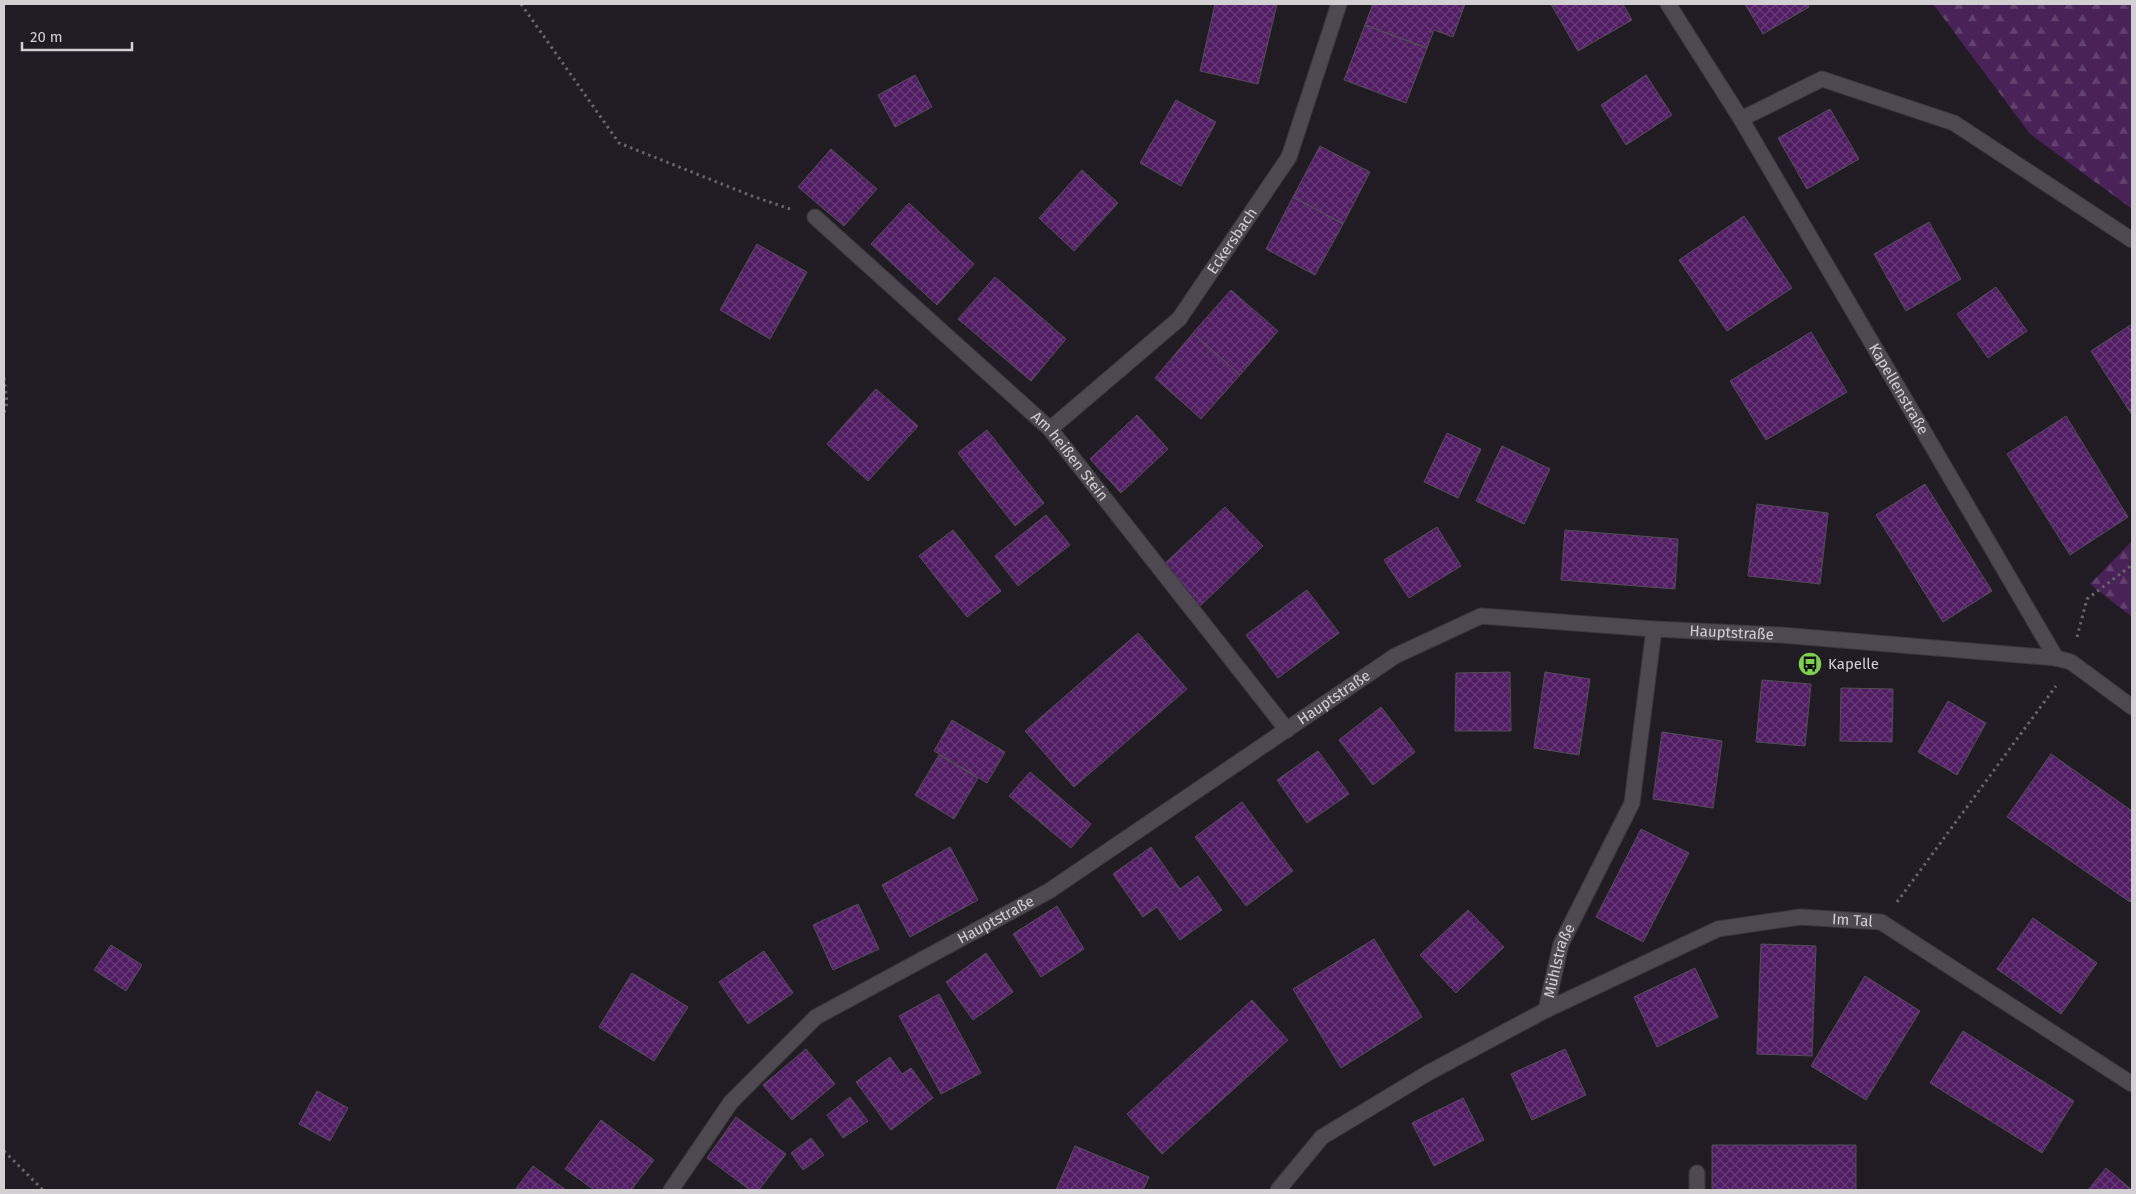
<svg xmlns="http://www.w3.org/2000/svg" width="2136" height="1194" font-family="'Fira Sans',sans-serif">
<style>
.forest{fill:url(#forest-firs)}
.building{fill:url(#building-cross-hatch);stroke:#534e56}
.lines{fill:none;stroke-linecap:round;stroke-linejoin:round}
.minor-casing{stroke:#3b373c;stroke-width:17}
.tertiary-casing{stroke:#3b373c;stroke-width:17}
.path{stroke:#68646a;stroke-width:3;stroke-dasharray:2.5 4;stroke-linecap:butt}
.minor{stroke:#4e4950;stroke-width:15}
.tertiary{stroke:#4e4950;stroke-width:15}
.labels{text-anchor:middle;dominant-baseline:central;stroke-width:4.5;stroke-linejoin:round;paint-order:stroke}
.street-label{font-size:15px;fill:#d3d0d4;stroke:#211c23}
.poi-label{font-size:15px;fill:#d3d0d4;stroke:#211c23;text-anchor:start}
</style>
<defs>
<pattern id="forest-firs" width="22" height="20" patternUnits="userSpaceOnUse" patternTransform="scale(1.25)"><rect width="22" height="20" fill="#492257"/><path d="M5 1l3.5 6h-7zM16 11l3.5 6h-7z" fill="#62416e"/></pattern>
<pattern id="building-cross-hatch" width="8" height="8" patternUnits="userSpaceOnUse" patternTransform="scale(1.25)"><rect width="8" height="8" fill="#501c62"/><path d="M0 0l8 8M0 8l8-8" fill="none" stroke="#683c78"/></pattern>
</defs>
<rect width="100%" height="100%" fill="#211c23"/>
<path class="forest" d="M1933 4H2132V209L2030 134Z
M2132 541V617L2090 584Z"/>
<path class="building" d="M1215 4H1277L1258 84 1200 71Z
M1373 4H1465L1453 37 1434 30 1427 48 1365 25Z
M1551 4H1623L1632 20 1578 51Z
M1745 4H1807L1809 7 1763 34Z
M1365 25 1427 48 1406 103 1344 80Z
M915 75 932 107 895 127 878 95Z
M1646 75 1672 115 1626 145 1601 105Z
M1176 100 1216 122 1181 186 1140 163Z
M1830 109 1859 159 1807 189 1778 138Z
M1320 146 1370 172 1343 224 1293 197Z
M831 149 877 189 844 226 798 187Z
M1082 170 1118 203 1074 251 1039 218Z
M1293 197 1343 224 1315 275 1266 249Z
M909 203 974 264 937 305 871 244Z
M1744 216 1792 288 1727 331 1679 260Z
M1929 222 1961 279 1906 311 1874 254Z
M757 244 807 272 770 339 720 310Z
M995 277 1066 339 1031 381 958 319Z
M1996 287 2027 331 1988 358 1957 314Z
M1231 290 1278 331 1240 375 1193 333Z
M2132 324V415L2091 351Z
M1811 332 1847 392 1766 440 1730 381Z
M1193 333 1240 375 1201 419 1155 378Z
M876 389 918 426 868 481 827 444Z
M1137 415 1168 449 1121 493 1090 459Z
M2066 416 2128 517 2070 555 2007 454Z
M987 430 1044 503 1015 526 958 453Z
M1447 433 1481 449 1458 498 1424 482Z
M1502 446 1550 469 1524 524 1476 501Z
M1925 484 1992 591 1943 622 1876 515Z
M1757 504 1828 513 1820 584 1748 576Z
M1225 507 1263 546 1200 606 1162 566Z
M1046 515 1070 545 1018 586 995 556Z
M1437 527 1461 566 1409 598 1384 560Z
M953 530 1001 591 967 617 919 556Z
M1565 530 1678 539 1675 589 1561 580Z
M1307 590 1339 633 1278 678 1246 635Z
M1138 633 1187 689 1074 787 1025 731Z
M1510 672 1511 731H1455L1456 673Z
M1545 672 1590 679 1579 755 1534 748Z
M1762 680 1811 684 1805 746 1756 742Z
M1841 688 1893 689 1892 742 1840 741Z
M1948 701 1986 723 1957 775 1918 752Z
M1381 707 1415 752 1373 785 1339 740Z
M952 720 1005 752 987 783 934 751Z
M1662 732 1722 741 1713 808 1653 799Z
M1318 751 1349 794 1307 823 1277 780Z
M2051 754 2132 811V899L2130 902 2007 817Z
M939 755 978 778 954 819 915 795Z
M1030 772 1091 824 1071 848 1009 796Z
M1242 802 1293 871 1246 906 1195 837Z
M1641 829 1689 853 1643 942 1596 917Z
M950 847 978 900 910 937 882 885Z
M1151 847 1180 889 1198 876 1222 910 1180 940 1157 907 1143 917 1113 874Z
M858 904 879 949 833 970 813 925Z
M1057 906 1084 949 1041 977 1013 934Z
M1468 910 1504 947 1456 993 1420 955Z
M2033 918 2097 963 2061 1014 1997 969Z
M1374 939 1422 1017 1341 1068 1293 989Z
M1761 944 1816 946 1812 1056 1757 1054Z
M111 945 142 965 126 991 94 970Z
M764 951 793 993 748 1024 719 982Z
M986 953 1013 992 973 1020 946 982Z
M1695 968 1718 1017 1657 1047 1634 997Z
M632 973 688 1007 654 1061 599 1027Z
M1865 976 1920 1011 1866 1100 1811 1066Z
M939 994 981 1073 941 1094 899 1016Z
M1252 1000 1288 1040 1162 1154 1127 1114Z
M1963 1031 2074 1101 2042 1153 1930 1083Z
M806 1049 835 1084 792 1120 763 1085Z
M1565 1049 1586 1095 1532 1120 1511 1074Z
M890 1057 902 1074 911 1068 933 1098 891 1130 856 1082Z
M317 1091 348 1108 330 1141 299 1124Z
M850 1097 868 1121 843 1138 827 1115Z
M1463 1098 1484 1140 1434 1166 1412 1123Z
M736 1117 786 1154 759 1190H750L707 1158Z
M601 1120 654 1160 631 1190H594L565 1169Z
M811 1138 824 1155 803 1170 791 1153Z
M1712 1145H1856V1190H1712Z
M1075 1146 1149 1177 1143 1190H1056Z
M533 1166 566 1190H515Z
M2106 1168 2132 1190H2088Z"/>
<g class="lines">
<g class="minor-casing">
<g id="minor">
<path id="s1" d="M1668 4 1741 119 2056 658"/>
<path d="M1741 119 1822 79 1954 123 2132 240"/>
<path id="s2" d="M815 217 1050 429 1287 730"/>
<path id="s3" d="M1050 429 1179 319 1289 157 1339 4"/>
<path id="s4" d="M1546 1010 1561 944 1632 803 1654 629"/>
<path d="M1697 1173V1190"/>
<path id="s5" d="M671 1190 731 1102 816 1017 1049 891 1395 656 1481 616 1654 629 1781 635 2056 658"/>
<path id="s6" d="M1278 1190 1322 1137 1428 1073 1546 1010 1718 929 1800 917 1881 922 2132 1084"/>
</g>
</g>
<g class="tertiary-casing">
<path id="tertiary" d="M2056 658 2071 662 2132 707"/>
</g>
<path class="path" d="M521 4 619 143 752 196 790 209
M4 378 7 402 4 414
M2077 637 2087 599 2132 565
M1897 902 2056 686
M4 1151 43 1190"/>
<use href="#minor" class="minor"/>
<use href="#tertiary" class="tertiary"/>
</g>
<defs>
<g id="bus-disc" transform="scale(1.25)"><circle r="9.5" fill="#7fd052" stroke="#211c23"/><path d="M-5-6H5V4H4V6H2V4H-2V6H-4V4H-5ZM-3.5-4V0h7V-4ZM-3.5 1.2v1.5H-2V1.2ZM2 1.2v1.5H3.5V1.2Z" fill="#111"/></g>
</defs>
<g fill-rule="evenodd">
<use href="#bus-disc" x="1810" y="664"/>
</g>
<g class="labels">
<g class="street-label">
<text stroke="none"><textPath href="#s3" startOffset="264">Eckersbach</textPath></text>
<text stroke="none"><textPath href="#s1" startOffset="449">Kapellenstraße</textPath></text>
<text stroke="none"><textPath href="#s2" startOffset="350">Am heißen Stein</textPath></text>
<text stroke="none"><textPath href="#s5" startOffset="1256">Hauptstraße</textPath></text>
<text stroke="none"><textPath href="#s5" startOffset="836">Hauptstraße</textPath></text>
<text stroke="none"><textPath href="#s5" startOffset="431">Hauptstraße</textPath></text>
<text stroke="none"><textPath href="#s6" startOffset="652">Im Tal</textPath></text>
<text stroke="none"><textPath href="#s4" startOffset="51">Mühlstraße</textPath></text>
</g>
<g class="poi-label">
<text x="1828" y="664">Kapelle</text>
</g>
</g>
<rect width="2136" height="1194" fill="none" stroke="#d3d0d4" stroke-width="10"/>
<path d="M22 42v8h110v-8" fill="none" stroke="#d3d0d4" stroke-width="2.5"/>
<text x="30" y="42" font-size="15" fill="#d3d0d4" stroke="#211c23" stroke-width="4" paint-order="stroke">20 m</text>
</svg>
